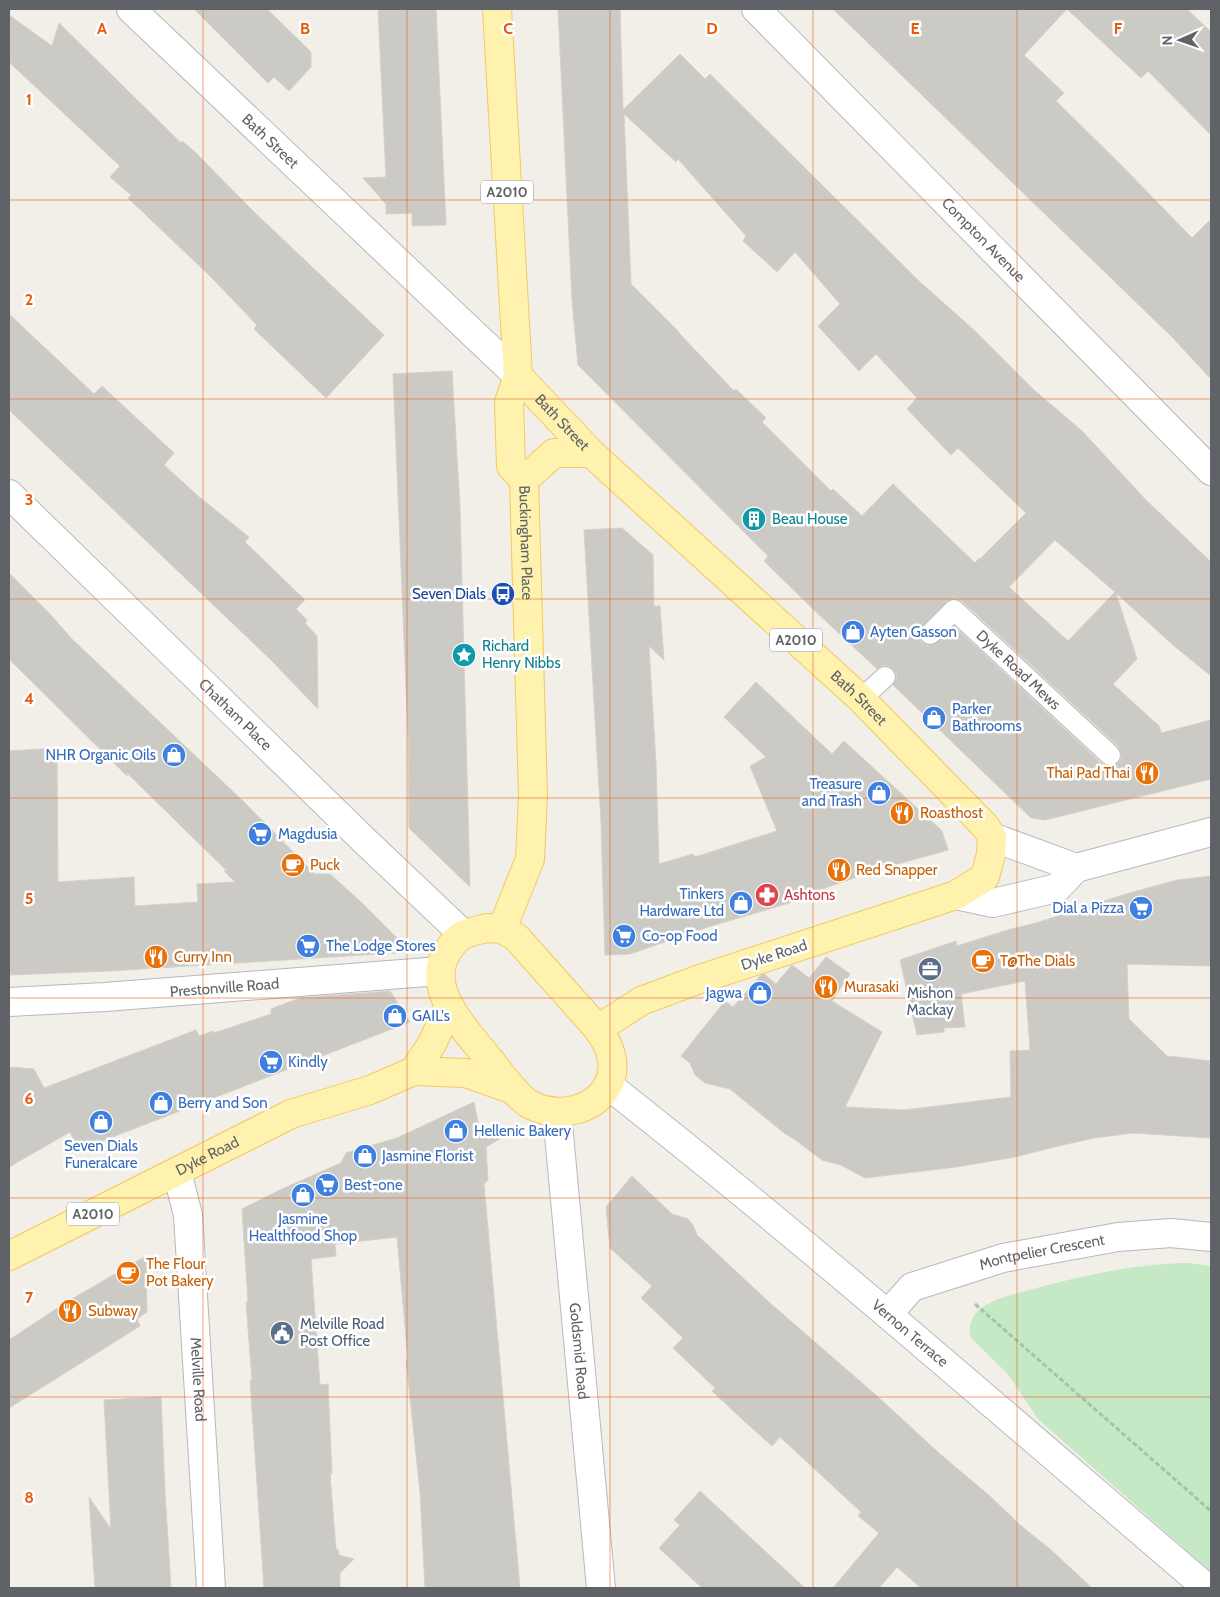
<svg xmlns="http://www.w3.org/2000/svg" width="1220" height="1597" font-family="Cabin,sans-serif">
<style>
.green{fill:#c5e8c5}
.building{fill:#cccac5;stroke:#d6d1c6;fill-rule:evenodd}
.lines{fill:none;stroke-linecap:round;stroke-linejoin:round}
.lane-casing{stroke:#b5b8bc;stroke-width:22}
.street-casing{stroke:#b5b8bc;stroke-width:30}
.secondary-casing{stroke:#b6babf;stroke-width:30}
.primary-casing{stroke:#f2c960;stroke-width:30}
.path{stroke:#9cc7a9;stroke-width:3;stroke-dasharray:5 2.5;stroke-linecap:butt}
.lane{stroke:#fff;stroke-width:20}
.street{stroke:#fff;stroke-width:28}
.secondary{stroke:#fff;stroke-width:28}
.primary{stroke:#fff2af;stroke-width:28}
.grid{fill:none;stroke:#e8590c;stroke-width:1;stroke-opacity:0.55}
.labels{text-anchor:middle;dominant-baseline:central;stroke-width:5;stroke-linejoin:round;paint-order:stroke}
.shield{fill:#fff;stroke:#8f9295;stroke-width:1}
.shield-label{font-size:14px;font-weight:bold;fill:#5f6368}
.street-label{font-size:15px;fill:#5f6368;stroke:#fff}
.culture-label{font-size:15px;fill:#0d838f;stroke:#fff;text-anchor:start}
.transit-label{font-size:15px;fill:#164399;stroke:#fff;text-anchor:end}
.shop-label{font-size:15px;fill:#366cbe;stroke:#fff;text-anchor:start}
.food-label{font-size:15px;fill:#c56008;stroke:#fff;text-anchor:start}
.health-label{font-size:15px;fill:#be3a42;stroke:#fff;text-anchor:start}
.service-label{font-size:15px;fill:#4e5e75;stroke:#fff}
.grid-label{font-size:16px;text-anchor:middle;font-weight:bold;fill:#e8590c;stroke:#fff;stroke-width:5;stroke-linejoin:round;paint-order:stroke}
</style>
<rect width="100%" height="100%" fill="#f1efe8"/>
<path class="green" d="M1188 1263 1211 1266V1572L1038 1419 1007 1373 971 1338C968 1328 971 1317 979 1310 993 1298 1015 1294 1033 1289 1084 1275 1135 1264 1188 1263Z"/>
<path class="building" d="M194 9H267L311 52V67L289 91 274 77 268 83Z
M378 9H436L446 225 412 226V213L386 214V204L363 178 386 177Z
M558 9H620L623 110 680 54 705 79 710 74 919 281 974 330 1034 390 1081 430 1147 501 1211 562V676L1173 645 1116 593 1137 659 1113 684 1159 726 1161 733 1211 720V779L1045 820 1031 818 893 685 896 680 897 675 893 669 889 666 883 665 877 669 813 609 764 561 768 556 578 365 572 300ZM624 114 676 162 678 159 746 236 743 241 777 272 795 252 840 304 818 326 859 371 876 354 917 398 907 409 951 455 958 448 1026 513 980 559 979 558 975 563 893 484 862 516 833 489 831 491 762 422 766 418 736 389 734 391 678 332V331L631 284ZM1055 540 1115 592 1068 641 1009 587ZM956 598 962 601 1118 746 1121 751 1122 757 1118 763 1113 766 1108 767 1102 764 954 626 934 645H926L921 642 919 638 918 631 922 626 946 602 950 599Z
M833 9H1067L1024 55 1064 93 1056 101 1122 166 1192 238 1211 219V379L1173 338Z
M1067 9H1187L1211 32V135L1148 71 1141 78Z
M9 15 52 46 59 23 181 143 182 141 194 151 253 211 384 335 326 398 254 329 257 325 210 276 128 198 131 195 110 177 120 166 9 62Z
M9 314 94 394 102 386 174 453 164 465 198 496 249 537 245 542 305 600 296 609 307 620 305 623 317 636 318 709 270 659 9 410Z
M452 371 460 507 470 887 409 828 408 736 393 374Z
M622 528 653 555 654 606H660L664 660 649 646 656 764 659 864 693 854 695 857 777 831 750 766 766 757 724 717 756 682 832 754 844 741 942 831 948 850 887 867 792 899 793 902 708 927 630 954 605 955 601 822 584 530Z
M9 573 49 613 71 638 242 800 315 874H330L361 902 411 952 110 971 9 975V751L57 748 58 882 134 877 135 906 198 902 197 884 235 882 224 871H227L127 773V776L9 659Z
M1211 876V966L1127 964 1129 1019 1167 1056 1211 1061V1138L1133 1133 1094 1138 1054 1147 1015 1157 956 1167 865 1178 841 1165 822 1160 794 1139 784 1133 730 1089 705 1083 695 1075 690 1063 681 1056 725 1001 733 1007 761 975 764 974 776 984 792 965 809 978 826 957 850 974 832 1001 882 1032 845 1107 904 1110 1011 1097 1010 1051 1030 1050 1025 981 961 994 965 1027 944 1028V1032L917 1035 900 960 956 941 957 946 1011 929 1036 923 1126 894 1177 880Z
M390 991 410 1022 79 1150 70 1132 9 1167V1067L34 1069 44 1088 196 1030 199 1036 213 1031 214 1033 271 1014V1009L300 998Z
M474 1102 479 1127 500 1139 486 1147 488 1180 484 1184 520 1588H425L420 1492 406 1360H408L397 1237 335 1244 336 1256 311 1259 320 1385 328 1384 332 1474H330L336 1549H338L339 1555 354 1559 340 1573V1588H264L250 1380H252L246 1302H248L242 1209 282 1189 341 1163 346 1153 397 1138Z
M632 1176 672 1214 688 1219 693 1225 697 1235 770 1303 877 1396 940 1454 991 1497 1020 1525 1050 1549 1092 1588H921L897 1567 879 1588H833L879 1533 858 1516 861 1512 780 1437 772 1446 742 1419 712 1391 715 1388 673 1348 683 1338 641 1298 652 1286 610 1248 606 1207Z
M146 1256 147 1312 137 1319 140 1326 9 1408V1340L65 1303Z
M161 1397 165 1492 171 1588H95L89 1497 111 1529 104 1400Z
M700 1491 805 1588H702L659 1548 680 1525 674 1520Z"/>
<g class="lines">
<g class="lane-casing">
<g id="lane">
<path id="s1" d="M930 634 954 610 1110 755"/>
<path d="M861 699 885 677"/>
</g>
</g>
<g class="street-casing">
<g id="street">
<path id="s2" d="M131 9 518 376"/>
<path id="s3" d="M756 9 1211 471"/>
<path id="s4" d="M9 1002 105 997 440 971"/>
<path id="s5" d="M177 1172 188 1215 211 1588"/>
<path id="s6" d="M888 1314 912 1287 1003 1258 1118 1237 1171 1233 1211 1237"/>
</g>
</g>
<g class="secondary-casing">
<g id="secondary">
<path id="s7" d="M9 494 369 845 463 934"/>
<path d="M992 837 1076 868"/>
<path d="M956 895 993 903 1057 888 1076 868 1211 832"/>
<path id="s8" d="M608 1085C813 1246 1009 1419 1207 1588"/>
<path id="s9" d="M557 1113 601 1588"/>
</g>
</g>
<g class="primary-casing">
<g id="primary">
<path id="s10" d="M497 9 518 376 509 402 511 466 524 480 533 796 530 859 502 929"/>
<path id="s11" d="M518 376 591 453 861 699 985 826 992 837 991 854 985 877 956 895 697 980 641 1001 598 1029"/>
<path d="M524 480 554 453H591"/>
<path d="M487 928 502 929 517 938 598 1029C610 1046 618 1065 608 1085 594 1112 557 1118 531 1105 517 1098 499 1071 488 1058 466 1030 424 989 447 952 459 933 466 933 487 928Z"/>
<path d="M414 1071 433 1042 449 1005"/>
<path id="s12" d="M9 1256 291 1114 370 1090 414 1071 466 1073 514 1090"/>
</g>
</g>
<path class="path" d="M975 1304 1211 1511"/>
<use href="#lane" class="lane"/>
<use href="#street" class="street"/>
<use href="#secondary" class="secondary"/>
<use href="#primary" class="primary"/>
</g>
<path class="grid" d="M203 9V1588M407 9V1588M610 9V1588M813 9V1588M1017 9V1588M9 200H1211M9 399H1211M9 599H1211M9 798H1211M9 998H1211M9 1198H1211M9 1397H1211"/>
<defs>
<g id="building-disc" transform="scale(1.25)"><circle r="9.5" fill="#0f9aa8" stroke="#fff"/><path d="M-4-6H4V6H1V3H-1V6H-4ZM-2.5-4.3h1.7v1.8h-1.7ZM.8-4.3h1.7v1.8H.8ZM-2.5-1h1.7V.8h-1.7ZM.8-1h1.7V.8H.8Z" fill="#fff"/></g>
<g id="bus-disc" transform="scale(1.25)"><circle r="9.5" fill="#1a4fb4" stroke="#fff"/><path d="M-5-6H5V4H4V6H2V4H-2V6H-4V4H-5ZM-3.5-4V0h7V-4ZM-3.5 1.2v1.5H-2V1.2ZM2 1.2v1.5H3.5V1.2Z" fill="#fff"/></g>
<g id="shop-disc" transform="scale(1.25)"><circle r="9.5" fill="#3f7fe0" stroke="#fff"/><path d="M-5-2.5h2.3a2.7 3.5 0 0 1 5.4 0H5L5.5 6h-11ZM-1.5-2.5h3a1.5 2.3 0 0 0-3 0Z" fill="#fff"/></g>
<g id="sight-disc" transform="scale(1.25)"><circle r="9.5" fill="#0f9aa8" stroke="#fff"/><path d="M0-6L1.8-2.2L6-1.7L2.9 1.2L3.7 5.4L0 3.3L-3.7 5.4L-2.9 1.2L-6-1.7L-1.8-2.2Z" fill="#fff"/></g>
<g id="restaurant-disc" transform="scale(1.25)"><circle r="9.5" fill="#e8710a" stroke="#fff"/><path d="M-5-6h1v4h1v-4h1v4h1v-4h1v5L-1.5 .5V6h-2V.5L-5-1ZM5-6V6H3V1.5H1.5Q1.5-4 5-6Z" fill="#fff"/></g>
<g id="supermarket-disc" transform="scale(1.25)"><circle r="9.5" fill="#3f7fe0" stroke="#fff"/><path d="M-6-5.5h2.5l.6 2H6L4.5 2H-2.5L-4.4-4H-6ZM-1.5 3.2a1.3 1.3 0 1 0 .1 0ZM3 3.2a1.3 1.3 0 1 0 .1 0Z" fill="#fff"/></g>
<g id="cafe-disc" transform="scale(1.25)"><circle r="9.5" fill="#e8710a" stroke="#fff"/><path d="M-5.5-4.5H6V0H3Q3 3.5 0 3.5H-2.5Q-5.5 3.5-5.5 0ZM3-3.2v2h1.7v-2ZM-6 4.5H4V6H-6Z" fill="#fff"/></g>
<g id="pharmacy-disc" transform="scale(1.25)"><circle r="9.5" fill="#e0444e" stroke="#fff"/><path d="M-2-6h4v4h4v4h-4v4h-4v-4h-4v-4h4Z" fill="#fff"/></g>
<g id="office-disc" transform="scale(1.25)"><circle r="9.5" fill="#5c6f8a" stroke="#fff"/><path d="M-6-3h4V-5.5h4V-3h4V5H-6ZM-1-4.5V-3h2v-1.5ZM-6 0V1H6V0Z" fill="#fff"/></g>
<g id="civic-disc" transform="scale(1.25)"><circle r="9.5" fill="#5c6f8a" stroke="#fff"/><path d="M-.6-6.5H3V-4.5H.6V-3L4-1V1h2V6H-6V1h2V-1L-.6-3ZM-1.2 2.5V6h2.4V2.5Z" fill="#fff"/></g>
</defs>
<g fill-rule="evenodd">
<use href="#building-disc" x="754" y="519"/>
<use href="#bus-disc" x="503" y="594"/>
<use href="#shop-disc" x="853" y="632"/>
<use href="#sight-disc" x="464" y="655"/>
<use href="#shop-disc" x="934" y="718"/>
<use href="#shop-disc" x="174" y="755"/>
<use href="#restaurant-disc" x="1147" y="773"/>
<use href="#shop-disc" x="879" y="793"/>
<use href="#restaurant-disc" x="902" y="813"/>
<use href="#supermarket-disc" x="260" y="834"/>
<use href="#cafe-disc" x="293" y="865"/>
<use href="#restaurant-disc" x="839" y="870"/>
<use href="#pharmacy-disc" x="767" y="895"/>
<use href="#shop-disc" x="741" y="903"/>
<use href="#supermarket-disc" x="1141" y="908"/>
<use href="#supermarket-disc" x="624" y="936"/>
<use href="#supermarket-disc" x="308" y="946"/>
<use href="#restaurant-disc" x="156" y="957"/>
<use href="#cafe-disc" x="983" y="961"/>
<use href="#office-disc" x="930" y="969"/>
<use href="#restaurant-disc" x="826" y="987"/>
<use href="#shop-disc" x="760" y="993"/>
<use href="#shop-disc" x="395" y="1016"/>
<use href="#supermarket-disc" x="271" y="1062"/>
<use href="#shop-disc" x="161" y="1103"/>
<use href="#shop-disc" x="101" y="1122"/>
<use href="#shop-disc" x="456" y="1131"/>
<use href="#shop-disc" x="365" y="1156"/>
<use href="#supermarket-disc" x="327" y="1185"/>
<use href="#shop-disc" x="303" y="1195"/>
<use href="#cafe-disc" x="128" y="1273"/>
<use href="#restaurant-disc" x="70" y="1311"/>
<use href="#civic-disc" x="282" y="1333"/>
</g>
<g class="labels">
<g class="shield">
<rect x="481" y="180.5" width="52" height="23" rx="4"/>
<rect x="770" y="628.5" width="52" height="23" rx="4"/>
<rect x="67" y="1202.5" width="52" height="23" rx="4"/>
</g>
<g class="shield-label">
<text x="507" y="192">A2010</text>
<text x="796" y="640">A2010</text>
<text x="93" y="1214">A2010</text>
</g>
<g class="street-label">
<text stroke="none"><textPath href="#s2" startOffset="192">Bath Street</textPath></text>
<text stroke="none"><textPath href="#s3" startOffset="324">Compton Avenue</textPath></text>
<text stroke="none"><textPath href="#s11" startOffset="64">Bath Street</textPath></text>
<text stroke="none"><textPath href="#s10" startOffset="541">Buckingham Place</textPath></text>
<text stroke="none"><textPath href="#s1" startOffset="122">Dyke Road Mews</textPath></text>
<text stroke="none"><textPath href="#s11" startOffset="469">Bath Street</textPath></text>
<text stroke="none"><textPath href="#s7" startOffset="316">Chatham Place</textPath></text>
<text transform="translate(774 955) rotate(-18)">Dyke Road</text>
<text stroke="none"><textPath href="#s4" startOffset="216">Prestonville Road</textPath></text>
<text stroke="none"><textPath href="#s12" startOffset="222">Dyke Road</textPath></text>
<text stroke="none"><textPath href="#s6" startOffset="171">Montpelier Crescent</textPath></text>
<text stroke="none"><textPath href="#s8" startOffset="391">Vernon Terrace</textPath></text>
<text stroke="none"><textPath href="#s9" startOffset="239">Goldsmid Road</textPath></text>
<text stroke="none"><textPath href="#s5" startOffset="209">Melville Road</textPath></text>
</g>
<g class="culture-label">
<text x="772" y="519">Beau House</text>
<text x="482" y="646">Richard<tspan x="482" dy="17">Henry Nibbs</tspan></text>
</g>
<g class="transit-label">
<text x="486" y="594">Seven Dials</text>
</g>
<g class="shop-label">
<text x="870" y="632">Ayten Gasson</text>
<text x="952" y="709">Parker<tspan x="952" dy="17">Bathrooms</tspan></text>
<text x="156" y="755" text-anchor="end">NHR Organic Oils</text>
<text x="862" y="784" text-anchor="end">Treasure<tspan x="862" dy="17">and Trash</tspan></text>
<text x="278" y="834">Magdusia</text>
<text x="724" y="894" text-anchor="end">Tinkers<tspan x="724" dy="17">Hardware Ltd</tspan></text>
<text x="1124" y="908" text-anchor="end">Dial a Pizza</text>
<text x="642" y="936">Co-op Food</text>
<text x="326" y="946">The Lodge Stores</text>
<text x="742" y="993" text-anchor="end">Jagwa</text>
<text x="412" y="1016">GAIL's</text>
<text x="288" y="1062">Kindly</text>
<text x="178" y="1103">Berry and Son</text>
<text x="474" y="1131">Hellenic Bakery</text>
<text x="101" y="1146" text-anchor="middle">Seven Dials<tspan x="101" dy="17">Funeralcare</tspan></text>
<text x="382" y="1156">Jasmine Florist</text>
<text x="344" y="1185">Best-one</text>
<text x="303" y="1219" text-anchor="middle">Jasmine<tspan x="303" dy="17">Healthfood Shop</tspan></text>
</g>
<g class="food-label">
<text x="1130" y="773" text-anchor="end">Thai Pad Thai</text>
<text x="920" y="813">Roasthost</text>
<text x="310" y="865">Puck</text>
<text x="856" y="870">Red Snapper</text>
<text x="174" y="957">Curry Inn</text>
<text x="1000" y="961">T@The Dials</text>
<text x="844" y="987">Murasaki</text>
<text x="146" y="1264">The Flour<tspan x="146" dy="17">Pot Bakery</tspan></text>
<text x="88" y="1311">Subway</text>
</g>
<g class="health-label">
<text x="784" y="895">Ashtons</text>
</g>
<g class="service-label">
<text x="930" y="993">Mishon<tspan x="930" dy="17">Mackay</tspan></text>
<text x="300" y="1324" text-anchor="start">Melville Road<tspan x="300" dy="17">Post Office</tspan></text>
</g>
</g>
<g class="grid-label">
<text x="102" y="34">A</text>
<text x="305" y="34">B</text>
<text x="508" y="34">C</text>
<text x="712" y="34">D</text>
<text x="915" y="34">E</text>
<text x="1118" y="34">F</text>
<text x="29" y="105">1</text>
<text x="29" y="305">2</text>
<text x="29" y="505">3</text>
<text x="29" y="704">4</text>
<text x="29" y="904">5</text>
<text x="29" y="1104">6</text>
<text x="29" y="1303">7</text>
<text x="29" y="1503">8</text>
</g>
<rect width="1220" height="1597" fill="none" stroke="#5f6368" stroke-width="20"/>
<g transform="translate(1180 40) rotate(268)" stroke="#ffffff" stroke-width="4" paint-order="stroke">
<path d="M0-4L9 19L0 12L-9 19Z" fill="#5f6368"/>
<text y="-8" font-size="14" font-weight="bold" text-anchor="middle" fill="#5f6368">N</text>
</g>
</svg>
